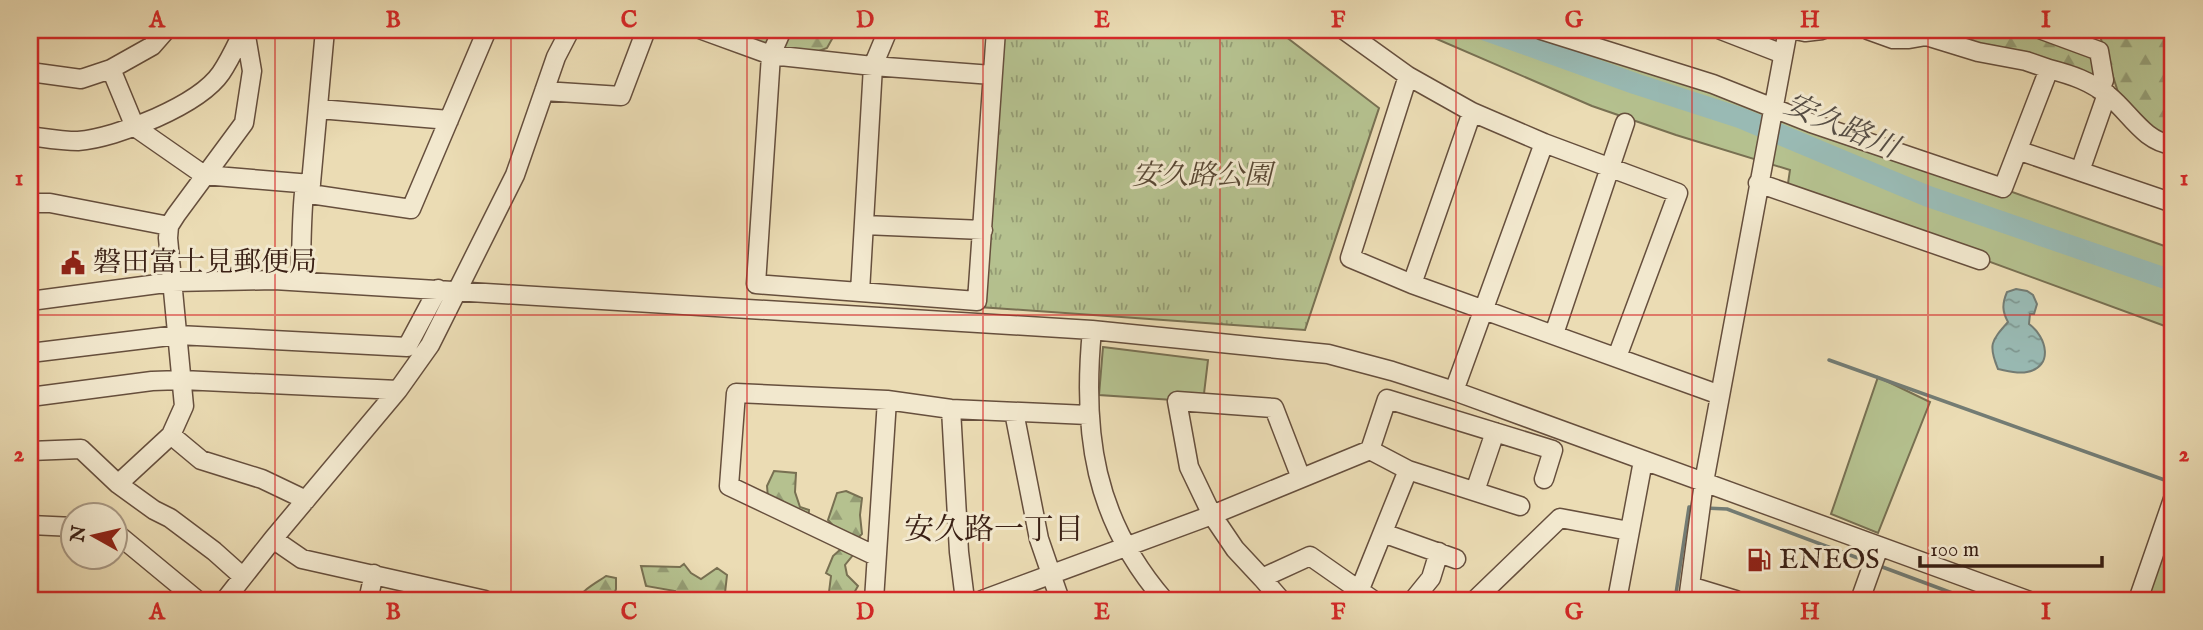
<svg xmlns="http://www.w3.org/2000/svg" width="2203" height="630" font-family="'IM FELL English','Noto Serif JP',serif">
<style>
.grass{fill:#b5c18f;stroke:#787052;stroke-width:2}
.forest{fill:url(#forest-firs);stroke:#787052;stroke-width:2}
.park{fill:url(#park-tufts);stroke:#787052;stroke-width:2}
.water{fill:url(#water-ripples);stroke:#737c74;stroke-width:2}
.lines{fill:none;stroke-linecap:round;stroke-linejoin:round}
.stream{stroke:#737c74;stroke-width:3.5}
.river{stroke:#99bab4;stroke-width:21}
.minor-casing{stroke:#664f3d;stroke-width:21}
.minor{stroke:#f2e8ce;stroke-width:18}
.grid{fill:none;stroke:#d62828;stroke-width:2;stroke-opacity:0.55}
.labels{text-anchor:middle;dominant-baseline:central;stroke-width:6;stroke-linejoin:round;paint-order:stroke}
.park-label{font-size:28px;font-style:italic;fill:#594834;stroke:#f2e8ce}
.poi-label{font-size:28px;fill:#3a2015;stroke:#f2e8ce;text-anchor:start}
.water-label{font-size:30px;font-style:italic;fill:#564e45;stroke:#f2e8ce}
.neighbourhood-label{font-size:30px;fill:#3a2015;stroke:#f2e8ce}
.neatline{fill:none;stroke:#d62828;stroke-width:2.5}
.grid-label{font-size:23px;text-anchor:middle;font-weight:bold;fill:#d62828}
</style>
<defs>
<pattern id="forest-firs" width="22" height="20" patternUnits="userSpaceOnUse" patternTransform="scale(1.75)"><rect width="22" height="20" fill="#b5c18f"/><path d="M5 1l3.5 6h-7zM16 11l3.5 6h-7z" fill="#949c74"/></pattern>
<pattern id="park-tufts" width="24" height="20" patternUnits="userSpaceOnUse" patternTransform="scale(1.75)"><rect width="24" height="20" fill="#b5c18f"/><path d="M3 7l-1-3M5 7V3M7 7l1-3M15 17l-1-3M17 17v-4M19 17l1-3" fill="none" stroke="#949c74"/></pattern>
<pattern id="water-ripples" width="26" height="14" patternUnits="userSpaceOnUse" patternTransform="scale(1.75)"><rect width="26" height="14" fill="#99bab4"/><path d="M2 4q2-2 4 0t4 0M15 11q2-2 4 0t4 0" fill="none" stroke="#7e9791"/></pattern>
</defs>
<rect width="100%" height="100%" fill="#ebdcb4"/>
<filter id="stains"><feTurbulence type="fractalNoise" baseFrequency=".00286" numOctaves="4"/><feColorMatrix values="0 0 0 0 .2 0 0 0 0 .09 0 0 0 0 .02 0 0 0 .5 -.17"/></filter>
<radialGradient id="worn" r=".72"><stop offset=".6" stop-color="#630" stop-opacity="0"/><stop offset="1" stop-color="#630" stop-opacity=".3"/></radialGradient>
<path class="grass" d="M1416 30H1537L2001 188 2173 249V329L1933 241 1787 190 1790 170 1676 135 1592 106Z
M1103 347 1208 360 1203 402 1099 395Z
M1878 377 1930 402 1878 533 1831 514Z
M2173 500V600H2138Z"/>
<path class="forest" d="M720 30H837L827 48 800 58Z
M1868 30H2045L2101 58 2100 90 2062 73Z
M2098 30H2173V45L2165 58 2164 81 2173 85V140L2162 136 2118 92Z
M774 471 796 473 795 492 800 507 809 510 808 520 768 498 767 486Z
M846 491 862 498 860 515 862 534 858 538 838 531 828 520 837 493Z
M842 548 853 555 845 565 847 575 858 586 850 600H824L829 592 831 576 826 573 833 556Z
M684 564 691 573 701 579 717 568 727 575 725 593 720 600H675V591L646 586 641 566 680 567Z
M606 576 616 578V589L612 600H578C583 589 596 583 606 576Z"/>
<path class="park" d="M996 30H1277L1379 108 1305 330 979 307Z"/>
<path class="water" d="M2016 289 2027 291 2033 295 2037 304 2034 314H2030L2029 324C2047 337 2054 367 2027 372 2017 374 2008 371 1998 369 1988 345 1991 341 2008 322 2002 311 2002 304 2007 292Z"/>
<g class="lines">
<path class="stream" d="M1829 360 2173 483
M1705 508 1727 509 1866 561
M1877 565 1971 600
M1675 600 1689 507H1694"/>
<path class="river" d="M1485 30 1636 84 1741 118 1927 196 2173 281"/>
<g class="minor-casing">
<path id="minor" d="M325 30 310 194 411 209 487 30
M702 30 771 55 873 66 992 75
M782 30 771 55 756 284 977 301 996 30
M1344 30 1408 76 1472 112 1544 143 1678 193 1617 357
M1541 30 1713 84 1811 123 2003 188 2049 69C2072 75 2090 81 2109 96 2130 113 2144 142 2173 145
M1721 30 1783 54
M1795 30 1805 32 1822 30
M1868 30 1893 39H1909L1926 36 1978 52 2026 61 2049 69
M2042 30 2099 51 2104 80 2100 90
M111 69 135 127 204 175 311 184
M30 72 81 79 111 69 152 46 166 30
M1408 76 1350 258 1412 284 1720 395
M544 91 621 96 646 30
M319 109 449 120
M30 136C45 138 62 141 78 141 117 138 199 105 221 73 230 60 237 44 244 30
M2020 151 2173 203
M2080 171 2107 94
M1758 183 1980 260
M30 203H50L169 226
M864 225 983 230
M300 281C302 251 301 223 304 193L310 194
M1412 284 1472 112
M860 292 873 66 888 30
M30 301 173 282 274 280 1092 330 1328 354 1392 371 1454 391 2027 600
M1092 330C1082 433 1094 519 1164 600
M1554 334 1625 123
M30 353 178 335 407 347 438 289
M1454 391 1544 143
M30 397 152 381 182 380 398 390
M951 409 959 552 965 600
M1014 412 1039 539 1060 600
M171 435 201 460 262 479 306 500
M1370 450 1408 470 1520 506
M30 451 81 449 118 484 154 510 170 518 214 551 242 576
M1301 478 1274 408 1177 401 1189 467 1212 515 1235 549 1262 578 1310 556 1373 600
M118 484 171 435 184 406 168 238 169 226 176 215 244 123 252 71 245 30
M1475 491 1495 432
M30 525 74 527
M116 533 197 600
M1383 533 1456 559
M273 539 302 559 485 600
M876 556 729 486 736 393 887 400 951 409 1088 415
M1262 578 1281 600
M1690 586 1736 600
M1360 589 1408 470
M1414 599 1431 578 1439 552
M225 600 273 539 398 390 430 345 515 175 556 57 570 30
M368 600 374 574
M874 600 887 400
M982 600 1212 515 1370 450 1387 399 1553 450 1544 479
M1475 600 1560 518 1629 531
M1617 600 1643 461
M1688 600 1704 482 1788 30
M1860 600 1879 547
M2138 600 2173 499"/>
</g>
<use href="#minor" class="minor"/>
</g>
<path class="grid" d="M275 30V600M511 30V600M747 30V600M983 30V600M1220 30V600M1456 30V600M1692 30V600M1928 30V600M30 315H2173"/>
<defs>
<g id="civic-bare" transform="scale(1.89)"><path d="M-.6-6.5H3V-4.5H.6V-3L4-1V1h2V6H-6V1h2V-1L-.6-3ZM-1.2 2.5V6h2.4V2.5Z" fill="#8f2418" stroke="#f2e8ce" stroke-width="2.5" paint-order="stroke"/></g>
<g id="fuel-bare" transform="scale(1.89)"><path d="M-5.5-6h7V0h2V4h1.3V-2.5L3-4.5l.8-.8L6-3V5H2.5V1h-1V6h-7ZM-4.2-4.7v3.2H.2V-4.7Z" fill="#8f2418" stroke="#f2e8ce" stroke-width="2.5" paint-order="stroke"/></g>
</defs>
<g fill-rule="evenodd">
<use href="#civic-bare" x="73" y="263"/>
<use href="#fuel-bare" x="1759" y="560"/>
</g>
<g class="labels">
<g class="park-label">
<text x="1202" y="176">安久路公園</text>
</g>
<g class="poi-label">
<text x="93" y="263">磐田富士見郵便局</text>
<text x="1779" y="560">ENEOS</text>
</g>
<g class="water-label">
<text transform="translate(1841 127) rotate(23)">安久路川</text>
</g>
<g class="neighbourhood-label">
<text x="994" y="531">安久路一丁目</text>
</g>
</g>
<rect width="2203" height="630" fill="none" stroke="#ebdcb4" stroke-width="77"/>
<g transform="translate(94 536) rotate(278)"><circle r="33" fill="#f2e8ce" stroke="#a89884" stroke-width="2"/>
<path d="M0-5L12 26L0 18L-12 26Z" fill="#8f2418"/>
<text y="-10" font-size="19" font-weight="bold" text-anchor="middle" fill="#3a2015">N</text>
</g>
<path d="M1920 556v10h182v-10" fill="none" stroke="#3a2015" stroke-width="3.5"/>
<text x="1930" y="556" font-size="21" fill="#3a2015" stroke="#f2e8ce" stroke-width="5" paint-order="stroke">100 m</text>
<rect x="38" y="38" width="2126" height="554" class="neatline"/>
<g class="grid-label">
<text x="157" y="27">A</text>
<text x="393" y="27">B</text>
<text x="629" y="27">C</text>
<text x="865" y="27">D</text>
<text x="1102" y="27">E</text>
<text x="1338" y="27">F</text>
<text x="1574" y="27">G</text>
<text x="1810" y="27">H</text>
<text x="2046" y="27">I</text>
<text x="19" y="185">1</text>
<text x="2184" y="185">1</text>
<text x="19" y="461">2</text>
<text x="2184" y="461">2</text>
<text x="157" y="619">A</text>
<text x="393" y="619">B</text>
<text x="629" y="619">C</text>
<text x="865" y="619">D</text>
<text x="1102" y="619">E</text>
<text x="1338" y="619">F</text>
<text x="1574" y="619">G</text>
<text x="1810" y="619">H</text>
<text x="2046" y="619">I</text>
</g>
<rect width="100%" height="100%" filter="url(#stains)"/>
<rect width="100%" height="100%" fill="url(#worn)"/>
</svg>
